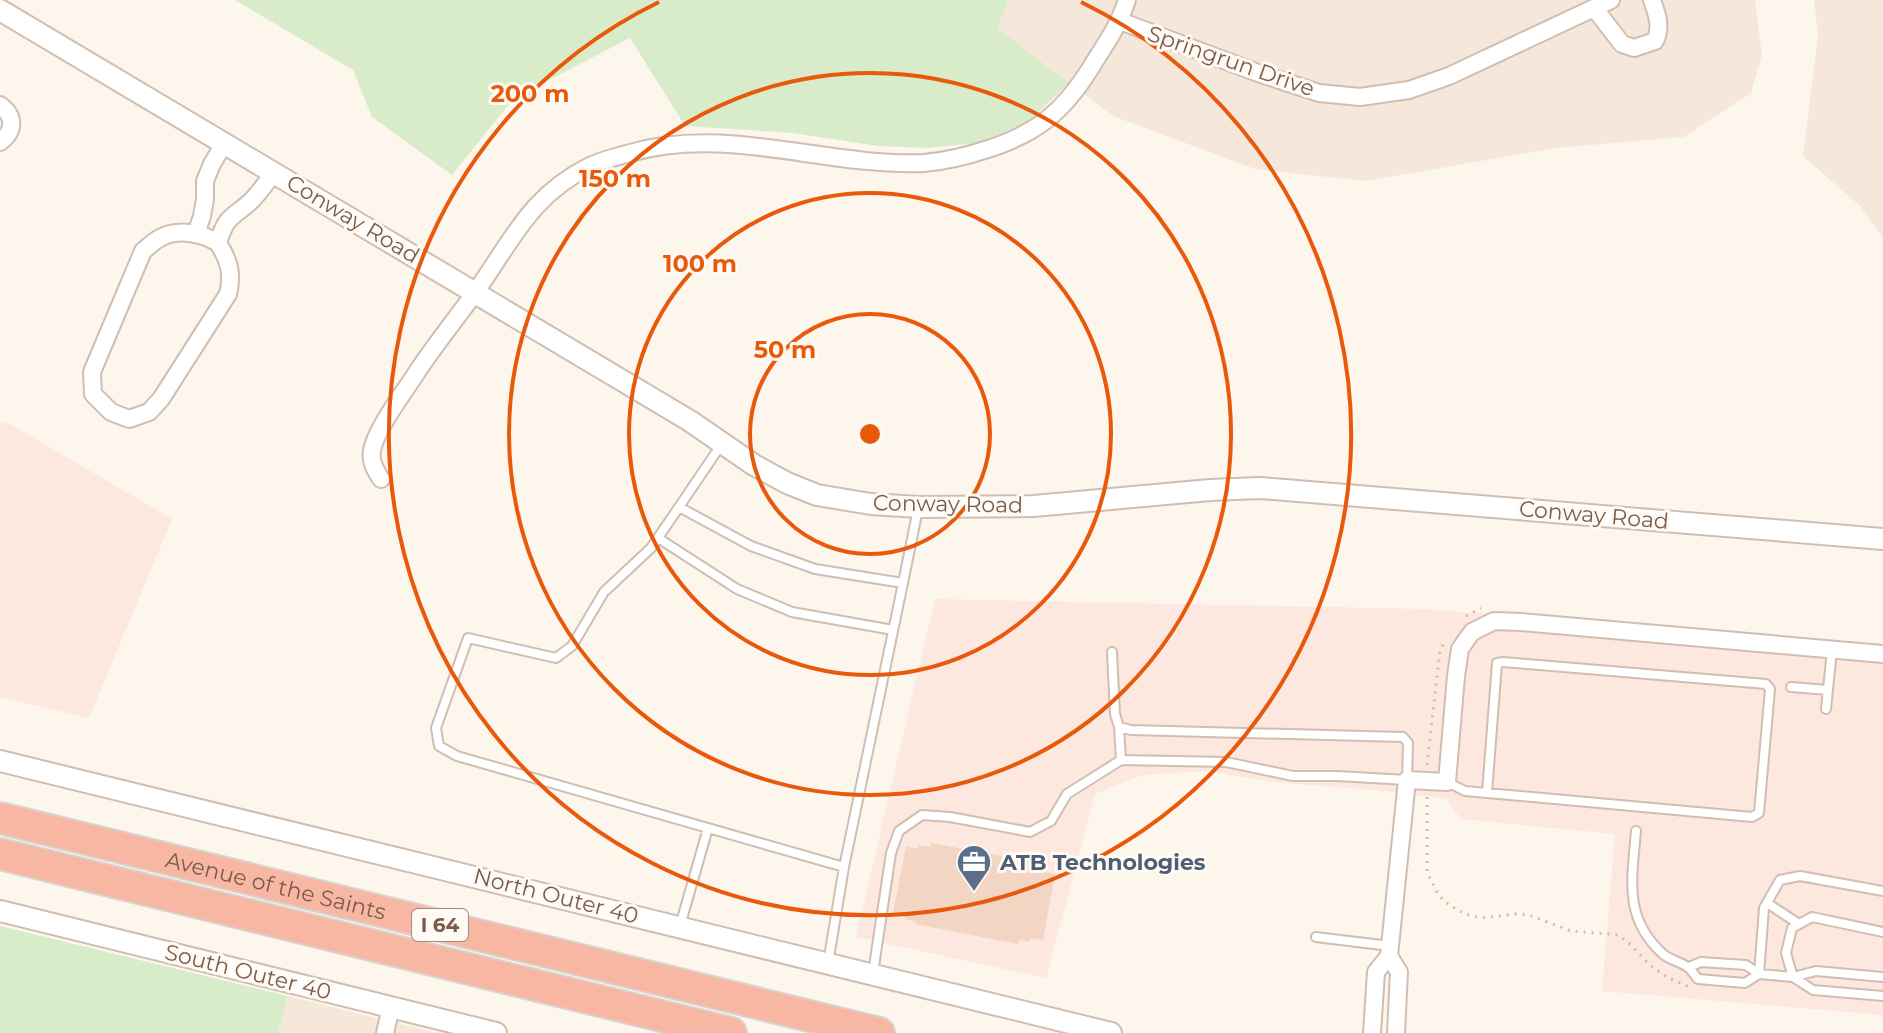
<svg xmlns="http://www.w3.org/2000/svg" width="1883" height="1033" font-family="Montserrat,sans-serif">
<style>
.residential{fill:#f5e8da}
.commercial{fill:#fde8e0}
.green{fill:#d8ecc9}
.building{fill:#f3d5c3}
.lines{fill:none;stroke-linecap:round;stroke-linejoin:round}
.service-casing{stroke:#d1beb0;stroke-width:12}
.minor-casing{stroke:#d1beb0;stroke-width:20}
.tertiary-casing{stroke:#d1beb0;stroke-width:24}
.motorway-casing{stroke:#dad1cd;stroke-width:34}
.path{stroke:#d9b8a5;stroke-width:3;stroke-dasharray:2 6;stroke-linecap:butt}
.service{stroke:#fff;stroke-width:8}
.minor{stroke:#fff;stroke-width:16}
.tertiary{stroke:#fff;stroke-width:20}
.motorway{stroke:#f7b7a3;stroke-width:30}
.ring{fill:none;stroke:#e8590c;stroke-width:4}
.labels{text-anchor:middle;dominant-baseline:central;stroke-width:6;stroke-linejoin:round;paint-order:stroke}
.shield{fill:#fffaf3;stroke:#a28b7f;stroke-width:2}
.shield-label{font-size:20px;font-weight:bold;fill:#7a5c4d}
.street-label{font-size:22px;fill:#7a5c4d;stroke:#fffaf3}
.service-label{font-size:22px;font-weight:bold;fill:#4e5e75;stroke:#fffaf3;text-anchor:start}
.centre{fill:#e8590c;stroke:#fffaf3;stroke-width:4}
.ring-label{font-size:24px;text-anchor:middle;font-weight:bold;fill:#e8590c;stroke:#fffaf3;stroke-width:6;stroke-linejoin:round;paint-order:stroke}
</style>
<rect width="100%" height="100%" fill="#fdf6ec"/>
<path class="residential" d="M1008 0H1755L1762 55 1751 93 1684 137 1556 148 1365 181 1255 169 1113 116 996 28Z
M1814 0H1883V238L1860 206 1803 156 1818 35Z
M288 996 437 1033H278Z"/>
<path class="commercial" d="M0 422 12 425 172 519 89 718 0 697Z
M935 599 1424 609 1883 645V1015L1602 991 1615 834 1461 819 1446 799 1386 791 1271 782 1207 771 1142 775 1095 794 1046 978 856 937Z"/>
<path class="green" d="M235 0H1008L997 28 1069 83 1028 122 978 143 927 148 878 146 793 133 685 126 630 38 514 98 452 175 372 117 353 70Z
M0 926 288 996 278 1033H0Z"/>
<path class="building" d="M931 843 1034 862 1033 866 1045 868 1044 872 1055 874 1043 940 1031 938 1030 942 1019 939 1018 944 915 924 916 921 905 919V915L893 913 906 846 918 849 919 845 930 847Z"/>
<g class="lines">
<g class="service-casing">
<path id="service" d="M721 445 679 507 751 546 815 569 903 583 918 509
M679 507 651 548 604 592 572 646 556 658 468 638 436 728 439 746 457 756 844 867 903 583
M658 538 737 589 792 612 893 630
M1112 652 1115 714 1119 727 1131 730 1403 737 1408 743 1407 780 1337 776H1293L1226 762 1121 760 1119 727
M1791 687 1828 690
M1826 709 1832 650
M1447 782 1465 791 1752 817 1759 813 1770 689 1766 684 1503 662 1497 663 1487 793
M1636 831C1632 879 1623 918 1663 954 1671 961 1683 962 1690 969 1693 972 1695 976 1698 979L1745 983 1759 974 1746 965 1701 962 1689 967
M1883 891 1800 876 1780 880 1764 908 1759 974 1793 977 1816 971 1883 977
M1767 903 1799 924
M680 926 708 828
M1883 932 1812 917 1792 928 1786 953 1793 977 1813 990 1883 996
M1316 937 1390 946
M828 963 844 867
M873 973 891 853 899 831 922 815 950 817 1030 832 1051 821 1067 794 1121 760"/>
</g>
<g class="minor-casing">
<path id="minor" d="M1595 9 1622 44 1634 48 1655 41C1662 27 1657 14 1652 0
M1120 21 1258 73 1319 93 1360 97 1409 90 1449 76 1611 0
M0 105C15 116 15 131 0 142
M196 234 202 216 205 199V181L212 164 225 142
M218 243C202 233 178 228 160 238 154 241 148 247 143 251L92 372 93 394 111 412 129 419 149 412 161 399 228 294C233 274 229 260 218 243 226 217 230 219 249 203 259 194 266 183 274 172
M381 479C375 470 370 461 372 451 375 430 405 391 417 372 435 345 455 320 474 294 511 243 529 196 590 166 602 160 616 157 630 153 728 125 825 167 924 163 946 161 967 156 988 149 1037 133 1063 112 1090 69 1104 46 1119 26 1127 0
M1389 956 1407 780 1447 782 1456 676 1460 649 1472 632 1494 621 1521 622 1883 654
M385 1033 391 1007
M1372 1033 1376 972 1389 956 1399 972 1396 1033"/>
</g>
<g class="tertiary-casing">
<path id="tertiary" d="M0 10 623 381 690 421 754 465 787 483 817 495 871 504 919 507 1034 506 1210 490 1260 488 1883 539
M0 761 1111 1033
M0 911 496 1033"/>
</g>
<g class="motorway-casing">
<g id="motorway">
<path id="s1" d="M0 818 879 1033"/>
<path d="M0 854 731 1033"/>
</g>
</g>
<path class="path" d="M1466 616 1481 608
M1427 765 1440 650 1444 643
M1427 797V872L1439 896 1449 905 1465 914 1481 918 1516 914 1529 915 1571 931 1618 935 1628 942 1650 965 1668 978 1690 987"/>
<use href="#service" class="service"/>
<use href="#minor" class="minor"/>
<use href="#tertiary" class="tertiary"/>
<use href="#motorway" class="motorway"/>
</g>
<g class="ring">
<circle cx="870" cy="434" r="120"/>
<circle cx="870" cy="434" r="241"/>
<circle cx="870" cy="434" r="361"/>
<path d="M1081 2A481 481 0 1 1 659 2"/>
</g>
<defs>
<g id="office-pin" transform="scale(1.8)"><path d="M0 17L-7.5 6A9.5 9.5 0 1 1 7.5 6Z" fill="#5c6f8a" stroke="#fffaf3"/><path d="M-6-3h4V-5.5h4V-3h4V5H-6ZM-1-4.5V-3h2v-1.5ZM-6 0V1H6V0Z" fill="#fff"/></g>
</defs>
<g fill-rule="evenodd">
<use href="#office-pin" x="974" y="862"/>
</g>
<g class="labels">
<rect class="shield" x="412" y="909" width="56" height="32" rx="6"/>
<g class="shield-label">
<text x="440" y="925">I 64</text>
</g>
<g class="street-label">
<text transform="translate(1231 61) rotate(19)">Springrun Drive</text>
<text transform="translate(353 219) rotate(31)">Conway Road</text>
<text transform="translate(948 504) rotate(1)">Conway Road</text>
<text transform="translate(1594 515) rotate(5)">Conway Road</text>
<text stroke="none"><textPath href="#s1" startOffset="284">Avenue of the Saints</textPath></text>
<text transform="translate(556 896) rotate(14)">North Outer 40</text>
<text transform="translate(248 972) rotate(14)">South Outer 40</text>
</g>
<g class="service-label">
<text x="1000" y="862">ATB Technologies</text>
</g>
</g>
<circle cx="870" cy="434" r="12" class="centre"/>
<g class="ring-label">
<text x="530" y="102">200 m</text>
<text x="615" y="187">150 m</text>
<text x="700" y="272">100 m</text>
<text x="785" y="358">50 m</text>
</g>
</svg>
